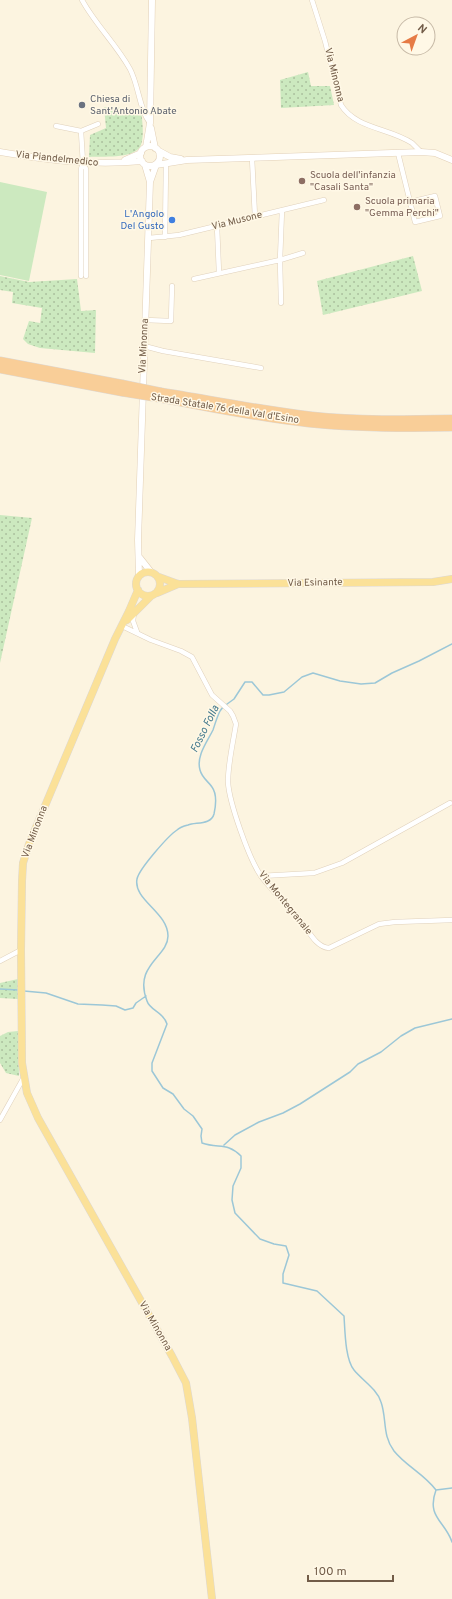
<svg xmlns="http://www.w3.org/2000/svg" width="452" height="1599" font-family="Overpass,sans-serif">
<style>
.grass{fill:url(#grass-dots)}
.garden{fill:#cce9bf}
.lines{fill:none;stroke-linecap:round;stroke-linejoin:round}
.stream{stroke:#9cc7d7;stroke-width:1.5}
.minor-casing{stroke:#e0d1bc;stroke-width:5.5}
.secondary-casing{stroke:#e2d0b7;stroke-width:7}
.primary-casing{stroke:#ddd8d3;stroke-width:8}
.trunk-casing{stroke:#ddd8d3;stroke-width:9}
.minor{stroke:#fff;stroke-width:4.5}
.secondary{stroke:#fff;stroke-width:6}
.primary{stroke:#fbe198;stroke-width:7}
.trunk{stroke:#f9ce98;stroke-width:8}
.trunk-bridge-casing{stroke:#ddd8d3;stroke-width:9;stroke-linecap:butt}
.trunk-bridge{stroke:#f9ce98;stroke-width:8}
.worship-dot{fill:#6b7280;stroke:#fff8e6;stroke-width:1.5}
.education-dot{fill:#8d6e63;stroke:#fff8e6;stroke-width:1.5}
.shop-dot{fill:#3f7fe0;stroke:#fff8e6;stroke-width:1.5}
.labels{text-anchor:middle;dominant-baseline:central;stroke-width:3;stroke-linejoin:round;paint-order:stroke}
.street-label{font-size:10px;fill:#725c48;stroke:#fff8e6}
.worship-label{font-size:10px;fill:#5b616d;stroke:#fff8e6;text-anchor:start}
.education-label{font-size:10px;fill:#785e54;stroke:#fff8e6;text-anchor:start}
.shop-label{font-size:10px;fill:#366cbe;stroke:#fff8e6;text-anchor:end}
.water-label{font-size:11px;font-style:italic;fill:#44798d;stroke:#fff8e6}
</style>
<defs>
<pattern id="grass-dots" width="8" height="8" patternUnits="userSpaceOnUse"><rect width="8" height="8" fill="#cce9bf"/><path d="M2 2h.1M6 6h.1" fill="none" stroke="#aac09d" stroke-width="1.8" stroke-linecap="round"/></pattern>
</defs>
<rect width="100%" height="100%" fill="#fcf4e0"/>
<path class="grass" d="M308 72 311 86H330L334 105 281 108 280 80Z
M104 107 141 109C142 119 145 138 140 147 132 159 102 156 89 157L90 135 106 128Z
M413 256 422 291 323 315 317 281Z
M0 276 29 282 77 279 81 311 96 310 95 353 40 348 28 344 23 339 29 321 40 323 42 308 12 303 13 292 0 290Z
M0 515 32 518 0 663Z
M18 979V999L0 998V983Z
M18 1031 19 1076 6 1073 0 1063V1036L8 1032Z"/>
<path class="garden" d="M0 182 47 192 29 281 0 275Z"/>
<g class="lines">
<path class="stream" d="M452 644 419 661 392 673 375 683 361 684 340 681 313 673 302 677 284 692 269 695H263L252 682H245L234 699 223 707 220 711C217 717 215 724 213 730 207 742 196 756 200 770 202 778 208 781 212 787 217 794 216 805 214 814 211 825 196 822 188 825 184 826 179 828 177 830 168 836 139 869 137 879 133 900 168 912 168 936 168 957 133 965 147 1001 149 1008 158 1011 162 1016 164 1018 166 1021 167 1024L152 1063V1071L163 1088 173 1094 184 1109 193 1116 202 1129 201 1136 202 1143C219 1149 227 1142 241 1156V1168L233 1186 232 1200 235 1213 260 1239 274 1244 286 1246 289 1255 283 1274V1283L317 1291 344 1316C345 1330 345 1359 354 1370 362 1380 377 1389 381 1402 387 1419 382 1435 394 1451 406 1466 424 1474 436 1490 426 1517 445 1521 452 1542
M0 989 18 990
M24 991 46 993 78 1004 102 1005 116 1006 125 1010 133 1008 136 1003 146 996
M224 1145 235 1135 259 1122 283 1113 300 1104 350 1072 358 1064 381 1052 401 1036 415 1028 452 1019
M436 1490 452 1488"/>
<g class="minor-casing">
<path id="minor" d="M82 0C95 24 116 44 130 69 139 86 139 109 150 123
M312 0 325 41 341 105C356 129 390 128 412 143 415 146 418 149 421 152
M56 126 81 131
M398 153 415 222 440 216 435 196 410 202
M252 158 255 217
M217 226 219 273
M165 237 166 163
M149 238 179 235 324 200
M81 276V169L83 163
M86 276V169L83 163 81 131 98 124
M194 279 280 260 282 210
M281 303 280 260 303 253
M145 320 171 321 172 286
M144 346 163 351 261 368
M134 613 133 621 137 632
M122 626 151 640 181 651 192 657 212 695 230 711 233 716 236 724C233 743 228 763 228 782 229 802 249 859 261 876 273 892 287 905 300 920 308 929 315 947 329 948L379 924 395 922 452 920
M261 876 314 873 342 863 450 803
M0 961 21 950
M0 1120 24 1077"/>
</g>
<g class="secondary-casing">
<path id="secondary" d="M151 128 155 148
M140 156a10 10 0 1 1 20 0a10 10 0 1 1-20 0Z
M146 147 150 123 152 0
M159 151 170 157 181 159
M0 152C48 160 93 166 142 161
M125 160 141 153
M150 182 156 165 187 160 421 152 435 153 452 160
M140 558 151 572
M139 575 138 540 150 182 145 165"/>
</g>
<g class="primary-casing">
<path id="primary" d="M136 584a12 12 0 1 1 24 0a12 12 0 1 1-24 0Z
M159 577 178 584 433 582 452 579
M138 590 129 611 115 639 29 844 23 863 22 881 21 950 22 1063 27 1093 38 1118 172 1356 186 1383 192 1418 212 1599
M157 593 178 584
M127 620 151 596"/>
</g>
<g class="trunk-casing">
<path id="trunk" d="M0 361 122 384
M0 369 122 392
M161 392C211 400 261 410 312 416 358 421 405 420 452 419
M159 398C209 407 259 418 309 423 357 428 404 428 452 427"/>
</g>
<use href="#minor" class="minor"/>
<use href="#secondary" class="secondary"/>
<use href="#primary" class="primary"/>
<use href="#trunk" class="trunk"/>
<g class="trunk-bridge-casing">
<path id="trunk-bridge" d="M122 384 161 392
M122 392 159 398"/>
</g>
<use href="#trunk-bridge" class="trunk-bridge"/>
</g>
<circle class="worship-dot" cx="82" cy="105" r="4"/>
<g class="education-dot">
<circle cx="302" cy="181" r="4"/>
<circle cx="357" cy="207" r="4"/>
</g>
<circle class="shop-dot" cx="172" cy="220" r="4"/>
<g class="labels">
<g class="street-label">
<text transform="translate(334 75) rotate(76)">Via Minonna</text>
<text transform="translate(57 159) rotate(6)">Via Piandelmedico</text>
<text transform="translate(237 221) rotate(-14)">Via Musone</text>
<text transform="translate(144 346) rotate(-87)">Via Minonna</text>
<text transform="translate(225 409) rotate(9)">Strada Statale 76 della Val d'Esino</text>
<text transform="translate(315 583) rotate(-1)">Via Esinante</text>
<text transform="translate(35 832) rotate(-69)">Via Minonna</text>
<text transform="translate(285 903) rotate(51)">Via Montegranale</text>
<text transform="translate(155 1326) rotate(60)">Via Minonna</text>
</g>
<g class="worship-label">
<text x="90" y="99">Chiesa di<tspan x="90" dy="12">Sant'Antonio Abate</tspan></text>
</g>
<g class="education-label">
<text x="310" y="175">Scuola dell'infanzia<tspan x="310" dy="12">"Casali Santa"</tspan></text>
<text x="365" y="201">Scuola primaria<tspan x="365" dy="12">"Gemma Perchi"</tspan></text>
</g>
<g class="shop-label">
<text x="164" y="214">L'Angolo<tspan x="164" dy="12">Del Gusto</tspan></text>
</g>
<g class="water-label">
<text transform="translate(205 729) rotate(-64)">Fosso Folla</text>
</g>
</g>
<g transform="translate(416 36) rotate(41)"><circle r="19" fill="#fff8e6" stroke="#c7baa7"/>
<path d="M0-3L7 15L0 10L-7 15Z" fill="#e67b45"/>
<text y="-6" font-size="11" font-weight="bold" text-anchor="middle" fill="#725c48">N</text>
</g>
<path d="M308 1575v6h85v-6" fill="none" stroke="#725c48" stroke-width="2"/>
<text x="314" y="1575" font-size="12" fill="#725c48" stroke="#fff8e6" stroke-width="3" paint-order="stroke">100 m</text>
</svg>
